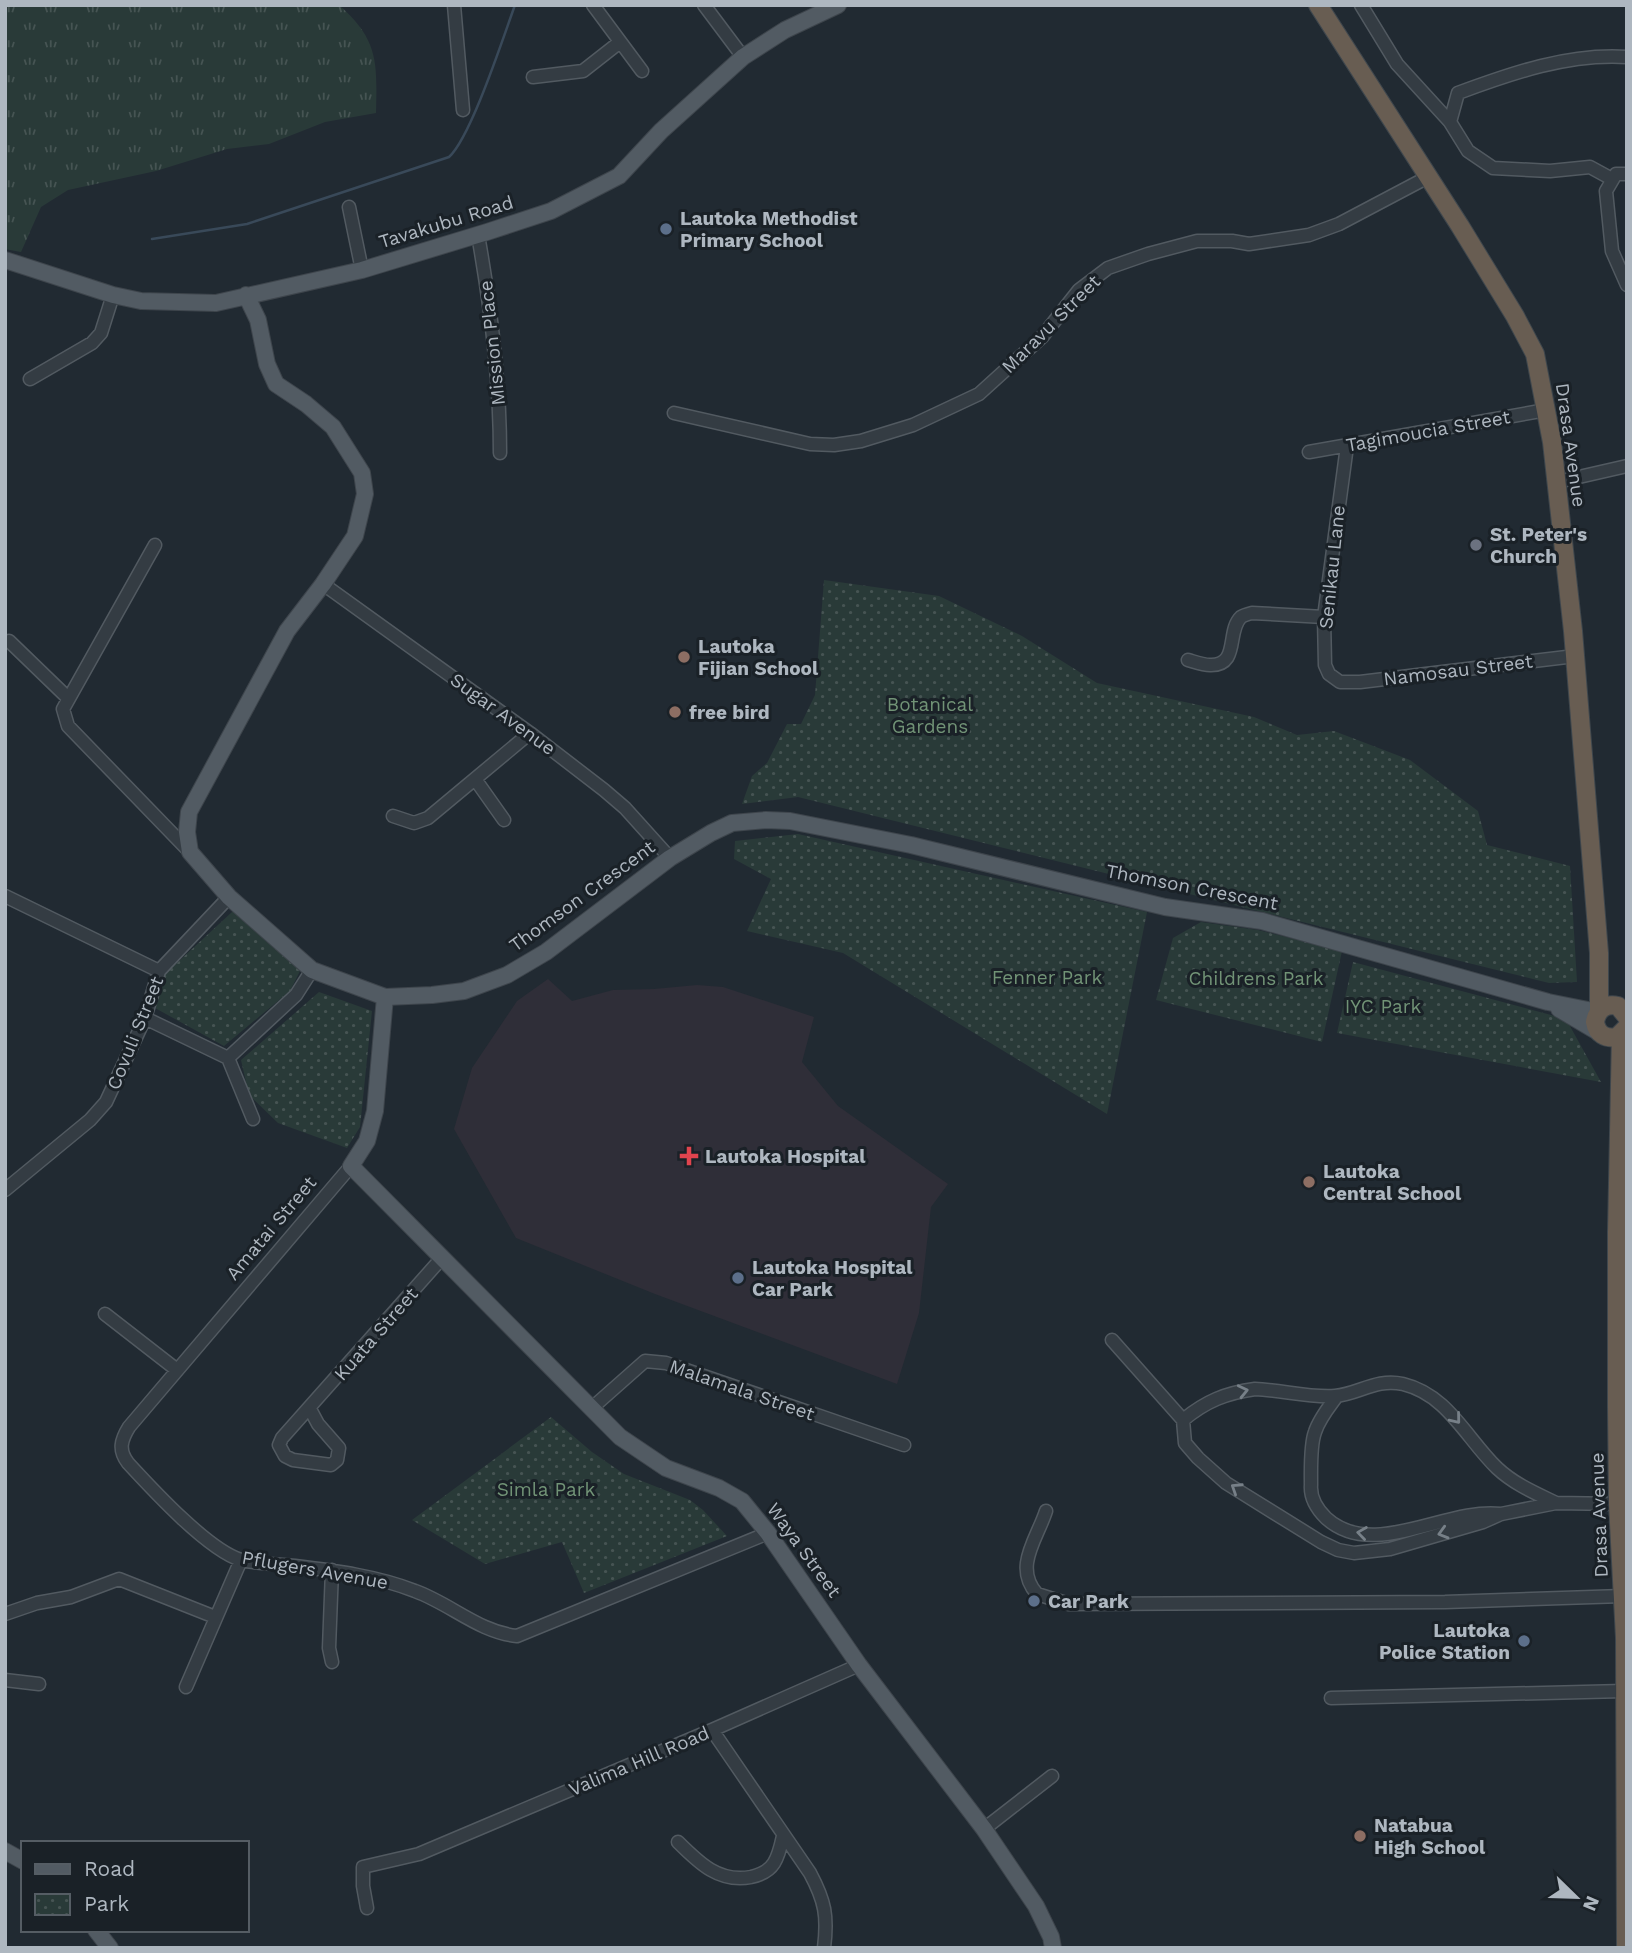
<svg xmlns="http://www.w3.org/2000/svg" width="1632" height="1953" font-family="'Work Sans',sans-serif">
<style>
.medical{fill:#2f2e38}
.grass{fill:url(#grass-tufts)}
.park{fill:url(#park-dots)}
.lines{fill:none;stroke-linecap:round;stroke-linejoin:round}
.stream{stroke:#394959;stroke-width:2.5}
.minor-casing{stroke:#525a61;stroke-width:15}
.major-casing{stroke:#3e454c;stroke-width:18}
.highway-casing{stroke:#3f474d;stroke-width:20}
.minor{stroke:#343c43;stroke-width:12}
.major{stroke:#525b63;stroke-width:16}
.highway{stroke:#685d52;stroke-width:18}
.oneway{stroke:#778088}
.service-dot{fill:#5c6f8a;stroke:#1a2127;stroke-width:2.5}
.worship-dot{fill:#6b7280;stroke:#1a2127;stroke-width:2.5}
.education-dot{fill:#8d6e63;stroke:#1a2127;stroke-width:2.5}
.health-dot{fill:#e0444e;stroke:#1a2127;stroke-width:2.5}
.labels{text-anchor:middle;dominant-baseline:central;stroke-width:6;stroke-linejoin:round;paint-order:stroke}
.poi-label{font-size:19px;font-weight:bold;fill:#aeb7c0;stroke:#1a2127;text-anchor:start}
.street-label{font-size:19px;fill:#aeb7c0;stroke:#1a2127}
.park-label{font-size:19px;fill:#719376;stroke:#1a2127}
</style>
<defs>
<pattern id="grass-tufts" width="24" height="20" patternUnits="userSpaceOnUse" patternTransform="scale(1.75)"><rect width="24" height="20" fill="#293a38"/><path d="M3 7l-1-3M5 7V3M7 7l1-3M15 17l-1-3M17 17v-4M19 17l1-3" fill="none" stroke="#465453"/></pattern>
<pattern id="park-dots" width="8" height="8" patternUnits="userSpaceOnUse" patternTransform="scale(1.75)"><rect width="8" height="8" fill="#293a38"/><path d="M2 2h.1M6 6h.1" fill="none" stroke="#465453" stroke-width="1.8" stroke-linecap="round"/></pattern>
</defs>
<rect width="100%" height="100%" fill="#212a32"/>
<path class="medical" d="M548 979 572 1001 613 990 654 989 697 985 723 987 814 1017 802 1062 838 1106 948 1184 931 1207 919 1313 897 1384 655 1294 516 1238 454 1129 472 1068 517 1001Z"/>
<path class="grass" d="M5 5H339C379 40 377 63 376 113L325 122 269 144 227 149 156 171 68 190 41 207 21 252 5 249Z"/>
<path class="park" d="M824 580 939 596 1022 636 1097 683 1254 717 1297 735 1334 731 1410 760 1478 811 1487 845 1570 866 1577 982 1549 983 798 797 742 804 752 776 767 763 787 724H801L815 695Z
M798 834 1147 912 1107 1114 843 953 747 931 771 879 734 859 735 841Z
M245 900 304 963 290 991 224 1046 155 1008 165 974Z
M1201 922 1258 930 1342 951 1322 1042 1156 1000 1173 938Z
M1353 962 1566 1019 1601 1082 1337 1033Z
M319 992 372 1011 360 1127 347 1148 278 1123 249 1095 241 1060Z
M551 1417 592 1452 624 1474 690 1500 703 1510 727 1536 584 1593 562 1542 485 1564 412 1520Z"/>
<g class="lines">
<path class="stream" d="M152 239 247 224 449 157C471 137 503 38 515 5"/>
<g class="minor-casing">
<path id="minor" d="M454 5 463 110
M593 5 642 71
M704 5 743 57
M1361 5 1397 64 1450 122
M533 77 583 71 620 42
M1627 174H1616L1606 191 1612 251 1627 285
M1612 179 1590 167 1550 171 1493 168 1468 151 1450 122 1458 93C1512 73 1569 53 1627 57
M349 207 362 270
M478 235C491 308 500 378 500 453
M30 379 92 343 101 333 113 295
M674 413 810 444 834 445 861 441 913 425 979 394 1042 337 1079 290 1108 268 1148 254 1197 241H1232L1249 244 1309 235 1339 224 1428 177
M1347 446 1324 617 1325 665 1329 674 1340 682H1360L1575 656
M1309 452 1546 410
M1557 482 1627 466
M155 545 63 709 68 726 190 852
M323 584 530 733 604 790 625 808 670 858
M9 641 68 698
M1188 660C1195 662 1203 665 1210 665 1240 666 1226 631 1241 617 1244 615 1248 614 1252 613L1324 617
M475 779 504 820
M393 816 414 823 428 818 530 733
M5 896 159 971
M145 1018 228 1058
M228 1058 296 995 312 970
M228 1058 253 1119
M351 1166 129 1427C121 1440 118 1450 128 1463 152 1489 208 1550 241 1560 258 1564 278 1564 295 1566 336 1571 377 1576 415 1591 451 1604 479 1632 517 1636L768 1533
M5 1190 90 1120 106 1102 145 1018 159 971 229 897
M105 1314 177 1370
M1112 1340 1183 1420 1185 1443 1198 1458 1226 1483 1321 1542 1338 1550 1354 1553 1390 1549 1483 1522 1501 1514 1556 1503 1618 1504
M1337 1396C1329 1407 1319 1419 1315 1432 1310 1445 1311 1471 1311 1485 1310 1498 1317 1509 1326 1518 1373 1561 1446 1507 1501 1514
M593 1407 645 1361 666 1363 904 1445
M310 1409 318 1424 339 1448 337 1460 331 1465 293 1460 285 1456 279 1445 282 1438 441 1259
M1183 1420C1206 1401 1226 1393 1255 1389 1282 1390 1309 1398 1335 1396 1359 1394 1376 1378 1403 1384 1448 1395 1466 1438 1497 1468 1514 1484 1535 1493 1556 1503
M1046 1511C1037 1539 1013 1567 1037 1594L1069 1604 1445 1602 1623 1596
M5 1614 37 1603 71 1597 119 1579 215 1617
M332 1662 329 1648 332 1570
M5 1680 39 1684
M186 1687 241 1560
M1331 1698 1624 1691
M712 1730 810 1873C825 1901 828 1916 824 1948
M984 1829 1052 1776
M678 1842C699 1863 719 1883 751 1877 760 1875 769 1871 774 1863 779 1855 781 1845 783 1836
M367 1908 363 1886V1867L419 1854 712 1730 859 1665"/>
</g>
<g class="major-casing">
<path id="major" d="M5 260 113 295 141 301 216 303 362 270 487 232 551 211 619 176 661 131 743 57 785 30 838 5
M246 295 258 320 267 364 276 384 306 404 333 427 362 473 365 494 355 536 323 584 287 631 189 812 187 832 190 852 229 897 312 970 385 997 432 995 464 991 507 975 546 952 670 858 711 833 732 823 766 820 790 821 911 845 1165 907 1262 921 1548 1002 1598 1012
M385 997 375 1111 367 1141 351 1166 620 1437 666 1468 719 1488 742 1501 768 1533 859 1665 984 1829 1036 1906 1051 1937 1053 1948
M1559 1009 1598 1032
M5 1851 23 1861
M96 1930 110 1948"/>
</g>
<g class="highway-casing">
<path id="highway" d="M1318 5 1460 226 1515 316 1535 354 1552 442 1573 631 1599 953V1010
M1626 1028 1617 1037C1605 1039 1597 1034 1595 1022 1597 1010 1605 1003 1618 1006L1627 1017
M1621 1034 1617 1232V1408L1618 1504 1625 1638 1626 1948"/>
</g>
<use href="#minor" class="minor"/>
<use href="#major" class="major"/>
<use href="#highway" class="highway"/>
</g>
<defs><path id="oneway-chevron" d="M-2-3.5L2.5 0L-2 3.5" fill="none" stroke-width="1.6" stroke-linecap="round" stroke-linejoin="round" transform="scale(1.75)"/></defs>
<g class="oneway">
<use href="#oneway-chevron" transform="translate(1243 1391) rotate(-13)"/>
<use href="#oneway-chevron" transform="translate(1456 1419) rotate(51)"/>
<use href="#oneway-chevron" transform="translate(1236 1488) rotate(-147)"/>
<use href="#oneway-chevron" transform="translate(1362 1533) rotate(-172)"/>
<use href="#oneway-chevron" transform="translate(1443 1533) rotate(164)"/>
</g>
<g class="service-dot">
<circle cx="666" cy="229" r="7"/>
<circle cx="738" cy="1278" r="7"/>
<circle cx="1034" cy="1601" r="7"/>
<circle cx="1524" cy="1641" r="7"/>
</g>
<circle class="worship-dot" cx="1476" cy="545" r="7"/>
<g class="education-dot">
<circle cx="684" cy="657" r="7"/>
<circle cx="675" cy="712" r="7"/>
<circle cx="1309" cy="1182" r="7"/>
<circle cx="1360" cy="1836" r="7"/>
</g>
<path class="health-dot" d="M685.5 1145.5h7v7h7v7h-7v7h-7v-7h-7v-7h7z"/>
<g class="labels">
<g class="poi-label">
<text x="680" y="218">Lautoka Methodist<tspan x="680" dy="22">Primary School</tspan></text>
<text x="1490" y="534">St. Peter's<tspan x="1490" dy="22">Church</tspan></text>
<text x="698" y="646">Lautoka<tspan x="698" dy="22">Fijian School</tspan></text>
<text x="689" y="712">free bird</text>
<text x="705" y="1156">Lautoka Hospital</text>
<text x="1323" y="1171">Lautoka<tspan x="1323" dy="22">Central School</tspan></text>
<text x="752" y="1267">Lautoka Hospital<tspan x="752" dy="22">Car Park</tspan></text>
<text x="1048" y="1601">Car Park</text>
<text x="1510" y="1630" text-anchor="end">Lautoka<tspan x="1510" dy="22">Police Station</tspan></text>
<text x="1374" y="1825">Natabua<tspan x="1374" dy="22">High School</tspan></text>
</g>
<g class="street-label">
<text transform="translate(446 222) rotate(-17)">Tavakubu Road</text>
<text transform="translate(1051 324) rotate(-45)">Maravu Street</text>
<text transform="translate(492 343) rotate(-96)">Mission Place</text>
<text transform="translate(1428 431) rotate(-10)">Tagimoucia Street</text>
<text transform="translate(1571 445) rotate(82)">Drasa Avenue</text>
<text transform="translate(1332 567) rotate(-84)">Senikau Lane</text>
<text transform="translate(1458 670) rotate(-7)">Namosau Street</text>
<text transform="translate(503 714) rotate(36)">Sugar Avenue</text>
<text transform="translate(1192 887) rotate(11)">Thomson Crescent</text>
<text transform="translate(582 896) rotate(-36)">Thomson Crescent</text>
<text transform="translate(135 1033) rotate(-68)">Covuli Street</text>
<text transform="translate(271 1228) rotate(-50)">Amatai Street</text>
<text transform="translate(376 1334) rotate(-49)">Kuata Street</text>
<text transform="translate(742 1390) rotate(19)">Malamala Street</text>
<text transform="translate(1599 1515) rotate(-92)">Drasa Avenue</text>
<text transform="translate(804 1550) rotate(54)">Waya Street</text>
<text transform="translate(315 1570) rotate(10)">Pflugers Avenue</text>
<text transform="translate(639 1761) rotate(-23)">Valima Hill Road</text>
</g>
<g class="park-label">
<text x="930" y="704">Botanical<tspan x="930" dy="22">Gardens</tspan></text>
<text x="1047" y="977">Fenner Park</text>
<text x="1256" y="978">Childrens Park</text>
<text x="1383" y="1006">IYC Park</text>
<text x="546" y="1489">Simla Park</text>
</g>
</g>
<rect width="1632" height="1953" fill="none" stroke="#aeb7c0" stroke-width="14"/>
<rect x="21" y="1841" width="228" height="91" fill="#1a2127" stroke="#555d64" stroke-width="2"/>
<rect x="35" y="1864" width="35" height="10" fill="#525b63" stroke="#555d64" stroke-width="2"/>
<text x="84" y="1876" font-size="21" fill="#aeb7c0">Road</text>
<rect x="35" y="1894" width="35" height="21" fill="url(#park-dots)" stroke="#555d64" stroke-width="2"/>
<text x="84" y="1911" font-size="21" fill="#aeb7c0">Park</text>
<g transform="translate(1576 1897) rotate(113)" stroke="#1a2127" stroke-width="5" paint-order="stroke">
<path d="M0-5L12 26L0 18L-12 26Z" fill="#aeb7c0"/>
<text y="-10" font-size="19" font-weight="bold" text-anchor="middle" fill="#aeb7c0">N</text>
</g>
</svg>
